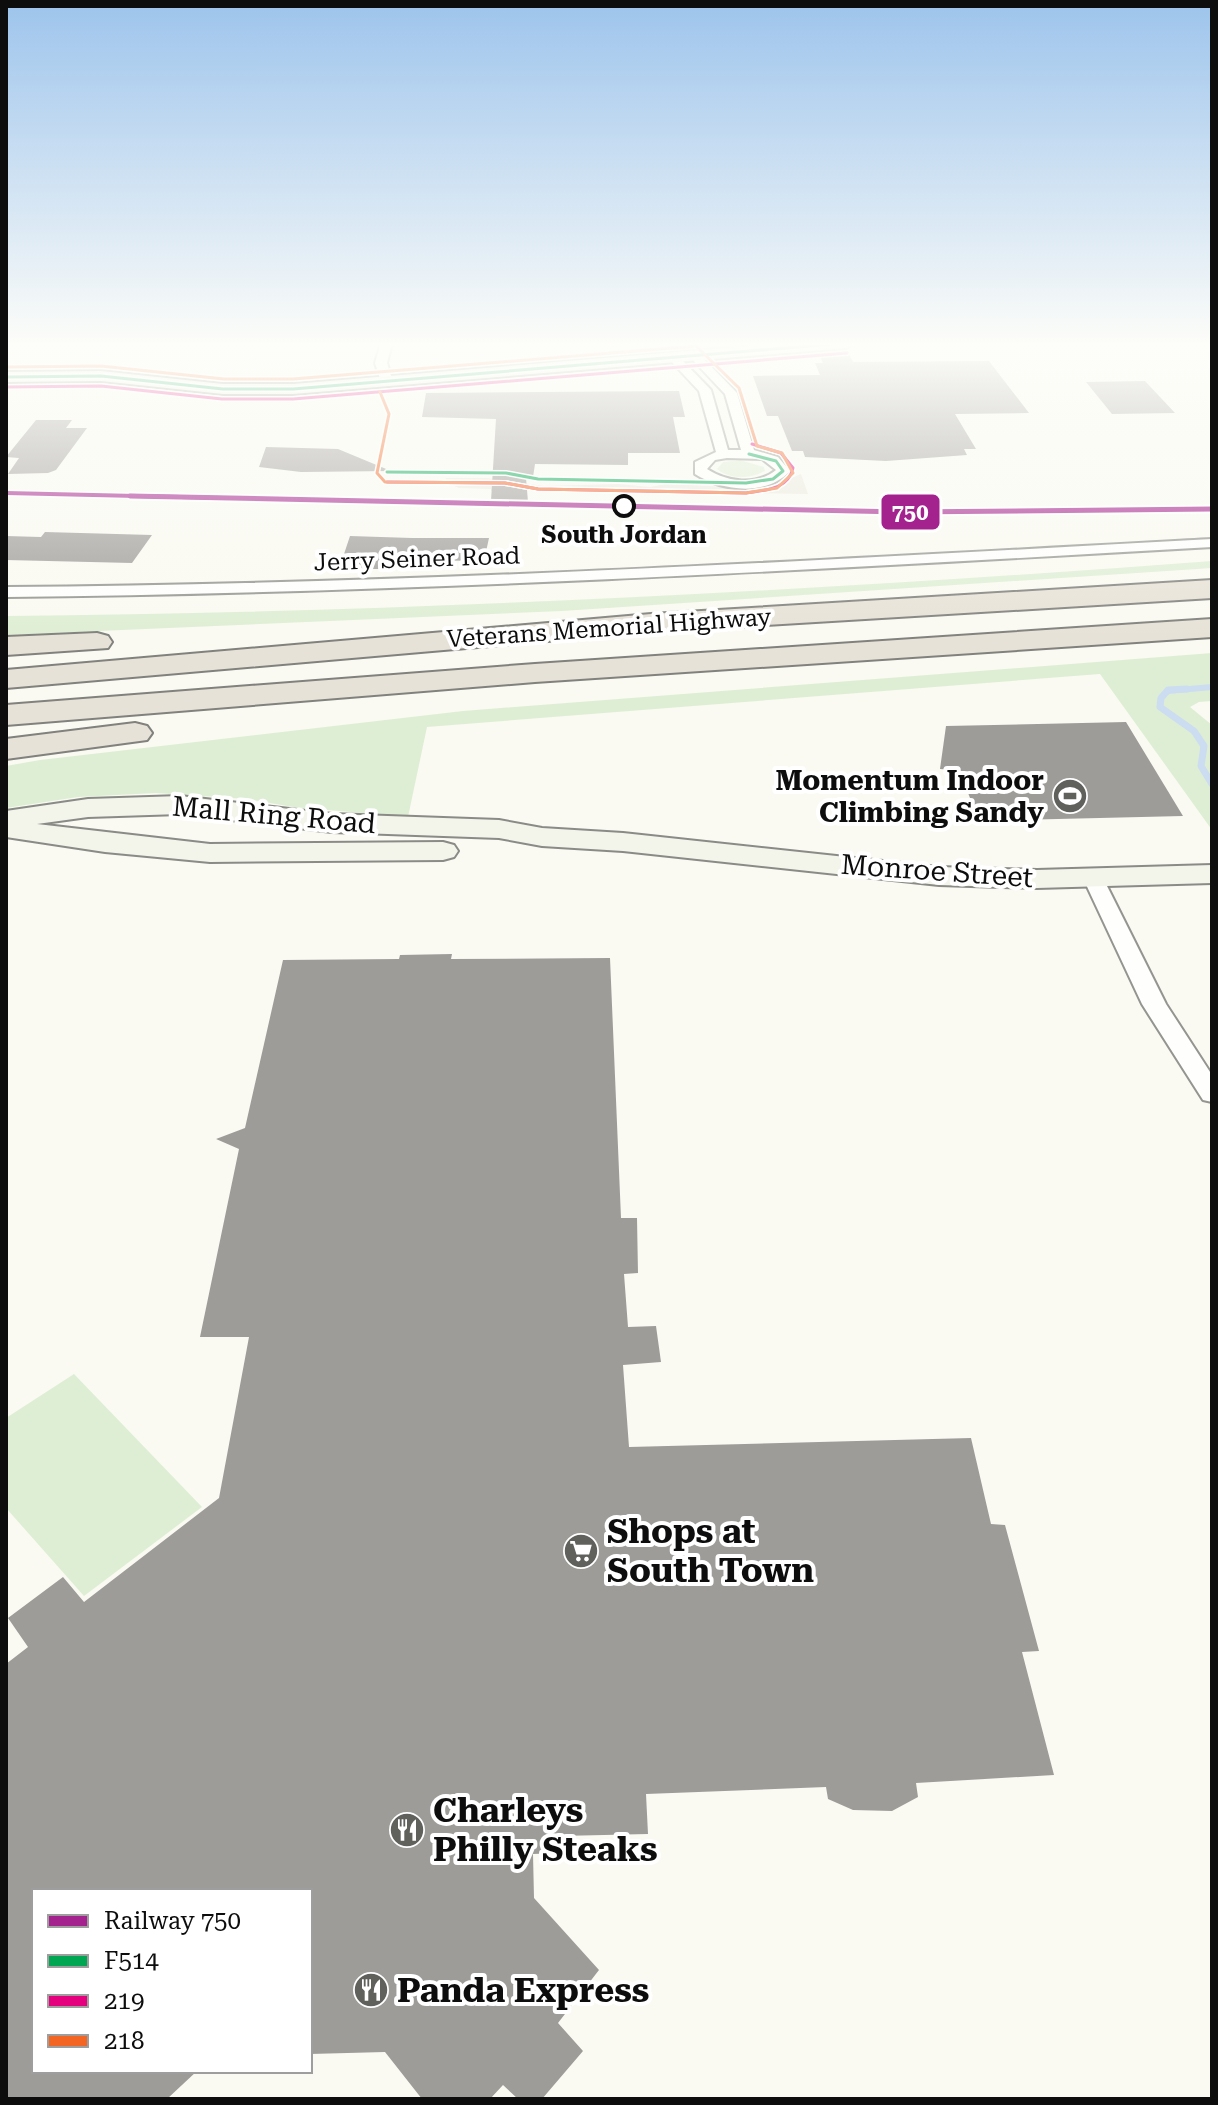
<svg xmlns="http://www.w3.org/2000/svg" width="1218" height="2105" font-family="'Roboto Serif',serif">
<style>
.green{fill:#deeed4}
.plaza{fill:#eae9de}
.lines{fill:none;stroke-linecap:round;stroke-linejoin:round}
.stream-far1{stroke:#ccdcf1;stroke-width:6}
.stream{stroke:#ccdcf1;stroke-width:7}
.building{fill:#9e9c98}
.street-casing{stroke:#949490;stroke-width:4}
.secondary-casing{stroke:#8a8a87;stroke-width:4}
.highway-casing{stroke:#81817d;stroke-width:4}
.street{fill:#fefefd;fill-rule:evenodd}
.secondary{fill:#f3f4ea;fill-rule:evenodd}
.highway{fill:#e7e2d7;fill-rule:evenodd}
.bus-1-casing{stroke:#fff;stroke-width:6}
.bus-2-casing{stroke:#fff;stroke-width:6}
.bus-3-casing{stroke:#fff;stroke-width:6}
.bus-1{stroke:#00a651;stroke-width:3}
.bus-2{stroke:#e5007d;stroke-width:3}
.bus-3{stroke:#f26522;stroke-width:3}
.rail-1-far1-casing{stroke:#fff;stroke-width:7}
.rail-1-casing{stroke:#fff;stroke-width:9}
.rail-1-far1{stroke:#a4228e;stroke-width:4}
.rail-1{stroke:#a4228e;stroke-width:5}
.stop-dot{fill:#fff;stroke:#0d0d0d;stroke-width:4}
.labels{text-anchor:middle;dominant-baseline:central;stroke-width:8;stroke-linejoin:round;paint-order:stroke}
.far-stop-label{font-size:24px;font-weight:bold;fill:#0d0d0d;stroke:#fff}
.far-street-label{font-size:24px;fill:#0d0d0d;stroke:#fff}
.poi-label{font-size:28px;font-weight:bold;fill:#0d0d0d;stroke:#fff;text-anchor:end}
.street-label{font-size:28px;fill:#0d0d0d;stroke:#fff}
.near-poi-label{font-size:34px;font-weight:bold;fill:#0d0d0d;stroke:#fff;text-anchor:start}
.line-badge{stroke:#fff;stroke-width:3}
.badge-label{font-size:22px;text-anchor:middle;font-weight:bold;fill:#fff}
</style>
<rect width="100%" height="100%" fill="#fafaf2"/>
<path class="green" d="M740 460 764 467 765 471C750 479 730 480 717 469L723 462Z
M1212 561V568L562 611 6 635V616C408 612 811 591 1212 561Z
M1212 653V701L1199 702 1190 707 1212 725V830L1100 674 427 727 408 817 293 807 247 799 156 793 78 797 6 808V766L40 760 463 711Z
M74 1374 202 1507 84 1596 6 1508V1418Z"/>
<path class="plaza" d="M801 474 808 494 526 489 524 492 491 491V489L459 488 445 482 446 478H487L544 486 618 484 650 487 666 484 748 488 775 485Z"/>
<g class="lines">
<path class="stream-far1" d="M1167 691 1212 687"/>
<path class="stream" d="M1187 689 1168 690 1161 698 1160 707 1194 731 1204 746 1201 766 1212 784"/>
</g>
<path class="building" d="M819 354H849L853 362 989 361 1029 413 955 414 976 449H964L967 455 886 461 805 457 803 451H792L778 416H767L753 376 820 375 815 363H823Z
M1145 381 1175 413 1112 414 1086 382Z
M679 391 685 417H673L680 453H628V465L535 464 533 477 526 478 528 502 491 501 496 419 422 417 426 393Z
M36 420H72L66 428H87L56 470 48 473 8 474 19 458 6 457Z
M266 447 338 449 391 471 301 472 259 467Z
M45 532 152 535 132 563 6 560V536L41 537Z
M350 536 412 538H489L484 561 405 560 402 569H339Z
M1126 722 1183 816 979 821 961 775H953V770L940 769 946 726Z
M452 954 451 959 610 958 621 1218H637L638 1273 624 1274 628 1327 656 1326 661 1362 623 1365 629 1447 971 1438 991 1524 1005 1525 1039 1651 1022 1652 1054 1775 916 1783 918 1797 892 1811 853 1810 828 1799 826 1787 646 1794 648 1834 560 1836 559 1853 533 1854 534 1898 599 1970 558 2023 583 2051 542 2099H518L503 2085 490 2099H422L385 2052 310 2054V1891H34V2071H197L167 2099H6V1664L28 1647 8 1618 63 1577 84 1602 219 1498 249 1337H200L239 1149 216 1139 245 1128 283 960 399 959 400 955Z"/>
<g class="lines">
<g class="street-casing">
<path id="street" d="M381 343H392L387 363 393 382 387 386 381 382 375 363Z
M691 354H699L737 393 754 450 778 457 790 471C766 497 722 491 695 474V462L716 452 699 391 670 360V356H678L711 390 728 450H741L725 394 691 358ZM727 458 762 459 776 470C756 486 727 482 707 469L715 460Z
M1212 539V547C810 570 409 593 6 597V587C409 584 810 561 1212 539Z
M1093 872 1103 878 1166 1004 1212 1075V1102L1203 1100 1142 1004 1083 878Z"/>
</g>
<g class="secondary-casing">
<path id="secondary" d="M785 343H854L846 348 293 394H223L101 381 6 382V372L101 371 223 384H293Z
M180 796 332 814 499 820 542 828 623 833 939 867 1037 870 1212 865V883L1037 888 939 885 623 851 542 846 499 838 332 832 180 814 88 817 37 824 210 844 443 842 454 845 458 851 454 857 443 860 210 862 105 852 6 837V811L88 799Z"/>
</g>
<g class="highway-casing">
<path id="highway" d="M1212 580V598L651 632 6 688V670L651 614Z
M1212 619V637L535 682 6 725V705L535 664Z
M97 633 108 636 112 642 108 648 6 655V637Z
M135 723 147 726 152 733 147 740 6 759V739Z"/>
</g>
<use href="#street" class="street"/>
<use href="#secondary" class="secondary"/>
<use href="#highway" class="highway"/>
<g class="bus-1-casing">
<path id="bus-1" d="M6 377 101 376 223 389H293L845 343
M387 472 506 473 538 479 746 483 773 479 783 471 776 461 749 454"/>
</g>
<g class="bus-2-casing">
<path id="bus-2" d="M6 387 101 386 222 399H293L847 353
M387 482 505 483 538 489 746 493C765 490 788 490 793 468L781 453 752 444"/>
</g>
<g class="bus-3-casing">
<path id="bus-3" d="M6 367 101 366 224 379H293L696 346 739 388 757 446 782 453 793 473 777 488 746 493 538 489 505 483 385 482 377 473 389 414 380 392"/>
</g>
<use href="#bus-1" class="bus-1"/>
<use href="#bus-2" class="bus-2"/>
<use href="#bus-3" class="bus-3"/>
<g class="rail-1-far1-casing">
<path id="rail-1-far1" d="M6 493 224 498"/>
</g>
<g class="rail-1-casing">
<path id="rail-1" d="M130 496 902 512 1212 509"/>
</g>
<use href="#rail-1-far1" class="rail-1-far1"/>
<use href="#rail-1" class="rail-1"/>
</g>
<linearGradient id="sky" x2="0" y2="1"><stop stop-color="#9dc4ec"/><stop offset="0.54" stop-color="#fdfdf9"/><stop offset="1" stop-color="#fdfdf9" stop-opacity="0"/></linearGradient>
<rect width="1218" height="638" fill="url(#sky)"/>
<defs>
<g id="stadium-disc" transform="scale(1.8)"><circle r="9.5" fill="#60605d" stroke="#fff"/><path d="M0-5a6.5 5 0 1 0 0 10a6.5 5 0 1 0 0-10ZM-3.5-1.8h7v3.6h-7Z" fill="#fff"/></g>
<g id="supermarket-disc" transform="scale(1.8)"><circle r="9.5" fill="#60605d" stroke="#fff"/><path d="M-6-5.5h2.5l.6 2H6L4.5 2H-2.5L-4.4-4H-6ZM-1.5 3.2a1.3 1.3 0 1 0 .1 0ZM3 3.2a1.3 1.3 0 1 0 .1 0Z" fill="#fff"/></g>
<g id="restaurant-disc" transform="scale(1.8)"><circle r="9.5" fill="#60605d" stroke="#fff"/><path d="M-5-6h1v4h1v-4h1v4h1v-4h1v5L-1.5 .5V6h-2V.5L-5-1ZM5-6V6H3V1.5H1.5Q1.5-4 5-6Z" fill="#fff"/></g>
</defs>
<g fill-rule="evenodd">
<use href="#stadium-disc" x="1070" y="796"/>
<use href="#supermarket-disc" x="581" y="1551"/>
<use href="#restaurant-disc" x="407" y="1830"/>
<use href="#restaurant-disc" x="371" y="1990"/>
</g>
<circle class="stop-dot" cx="624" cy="506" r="10"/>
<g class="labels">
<g class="far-stop-label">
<text x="624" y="535">South Jordan</text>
</g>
<g class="far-street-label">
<text transform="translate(417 559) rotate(-2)">Jerry Seiner Road</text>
<text transform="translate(609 628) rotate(-4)">Veterans Memorial Highway</text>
</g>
<g class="poi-label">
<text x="1044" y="780">Momentum Indoor<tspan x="1044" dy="32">Climbing Sandy</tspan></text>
</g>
<g class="street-label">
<text transform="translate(274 815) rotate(5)">Mall Ring Road</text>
<text transform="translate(937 871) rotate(4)">Monroe Street</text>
</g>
<g class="near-poi-label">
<text x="607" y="1531">Shops at<tspan x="607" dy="39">South Town</tspan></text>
<text x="433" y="1810">Charleys<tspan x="433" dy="39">Philly Steaks</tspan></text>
<text x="397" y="1990">Panda Express</text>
</g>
</g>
<rect class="line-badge" x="880" y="493" width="61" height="38" rx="8" fill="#a4228e"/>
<g class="badge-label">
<text x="910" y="520">750</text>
</g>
<rect width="1218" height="2105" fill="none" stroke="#0d0d0d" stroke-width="16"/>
<rect x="32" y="1889" width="280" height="184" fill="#ffffff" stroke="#9e9e9e" stroke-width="2"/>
<rect x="48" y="1915" width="40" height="12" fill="#a4228e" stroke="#9e9e9e" stroke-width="2"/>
<text x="104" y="1929" font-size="24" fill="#0d0d0d">Railway 750</text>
<rect x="48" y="1955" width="40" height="12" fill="#00a651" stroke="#9e9e9e" stroke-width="2"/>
<text x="104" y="1969" font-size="24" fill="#0d0d0d">F514</text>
<rect x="48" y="1995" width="40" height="12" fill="#e5007d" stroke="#9e9e9e" stroke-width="2"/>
<text x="104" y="2009" font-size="24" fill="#0d0d0d">219</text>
<rect x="48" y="2035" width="40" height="12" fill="#f26522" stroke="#9e9e9e" stroke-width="2"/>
<text x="104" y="2049" font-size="24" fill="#0d0d0d">218</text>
</svg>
